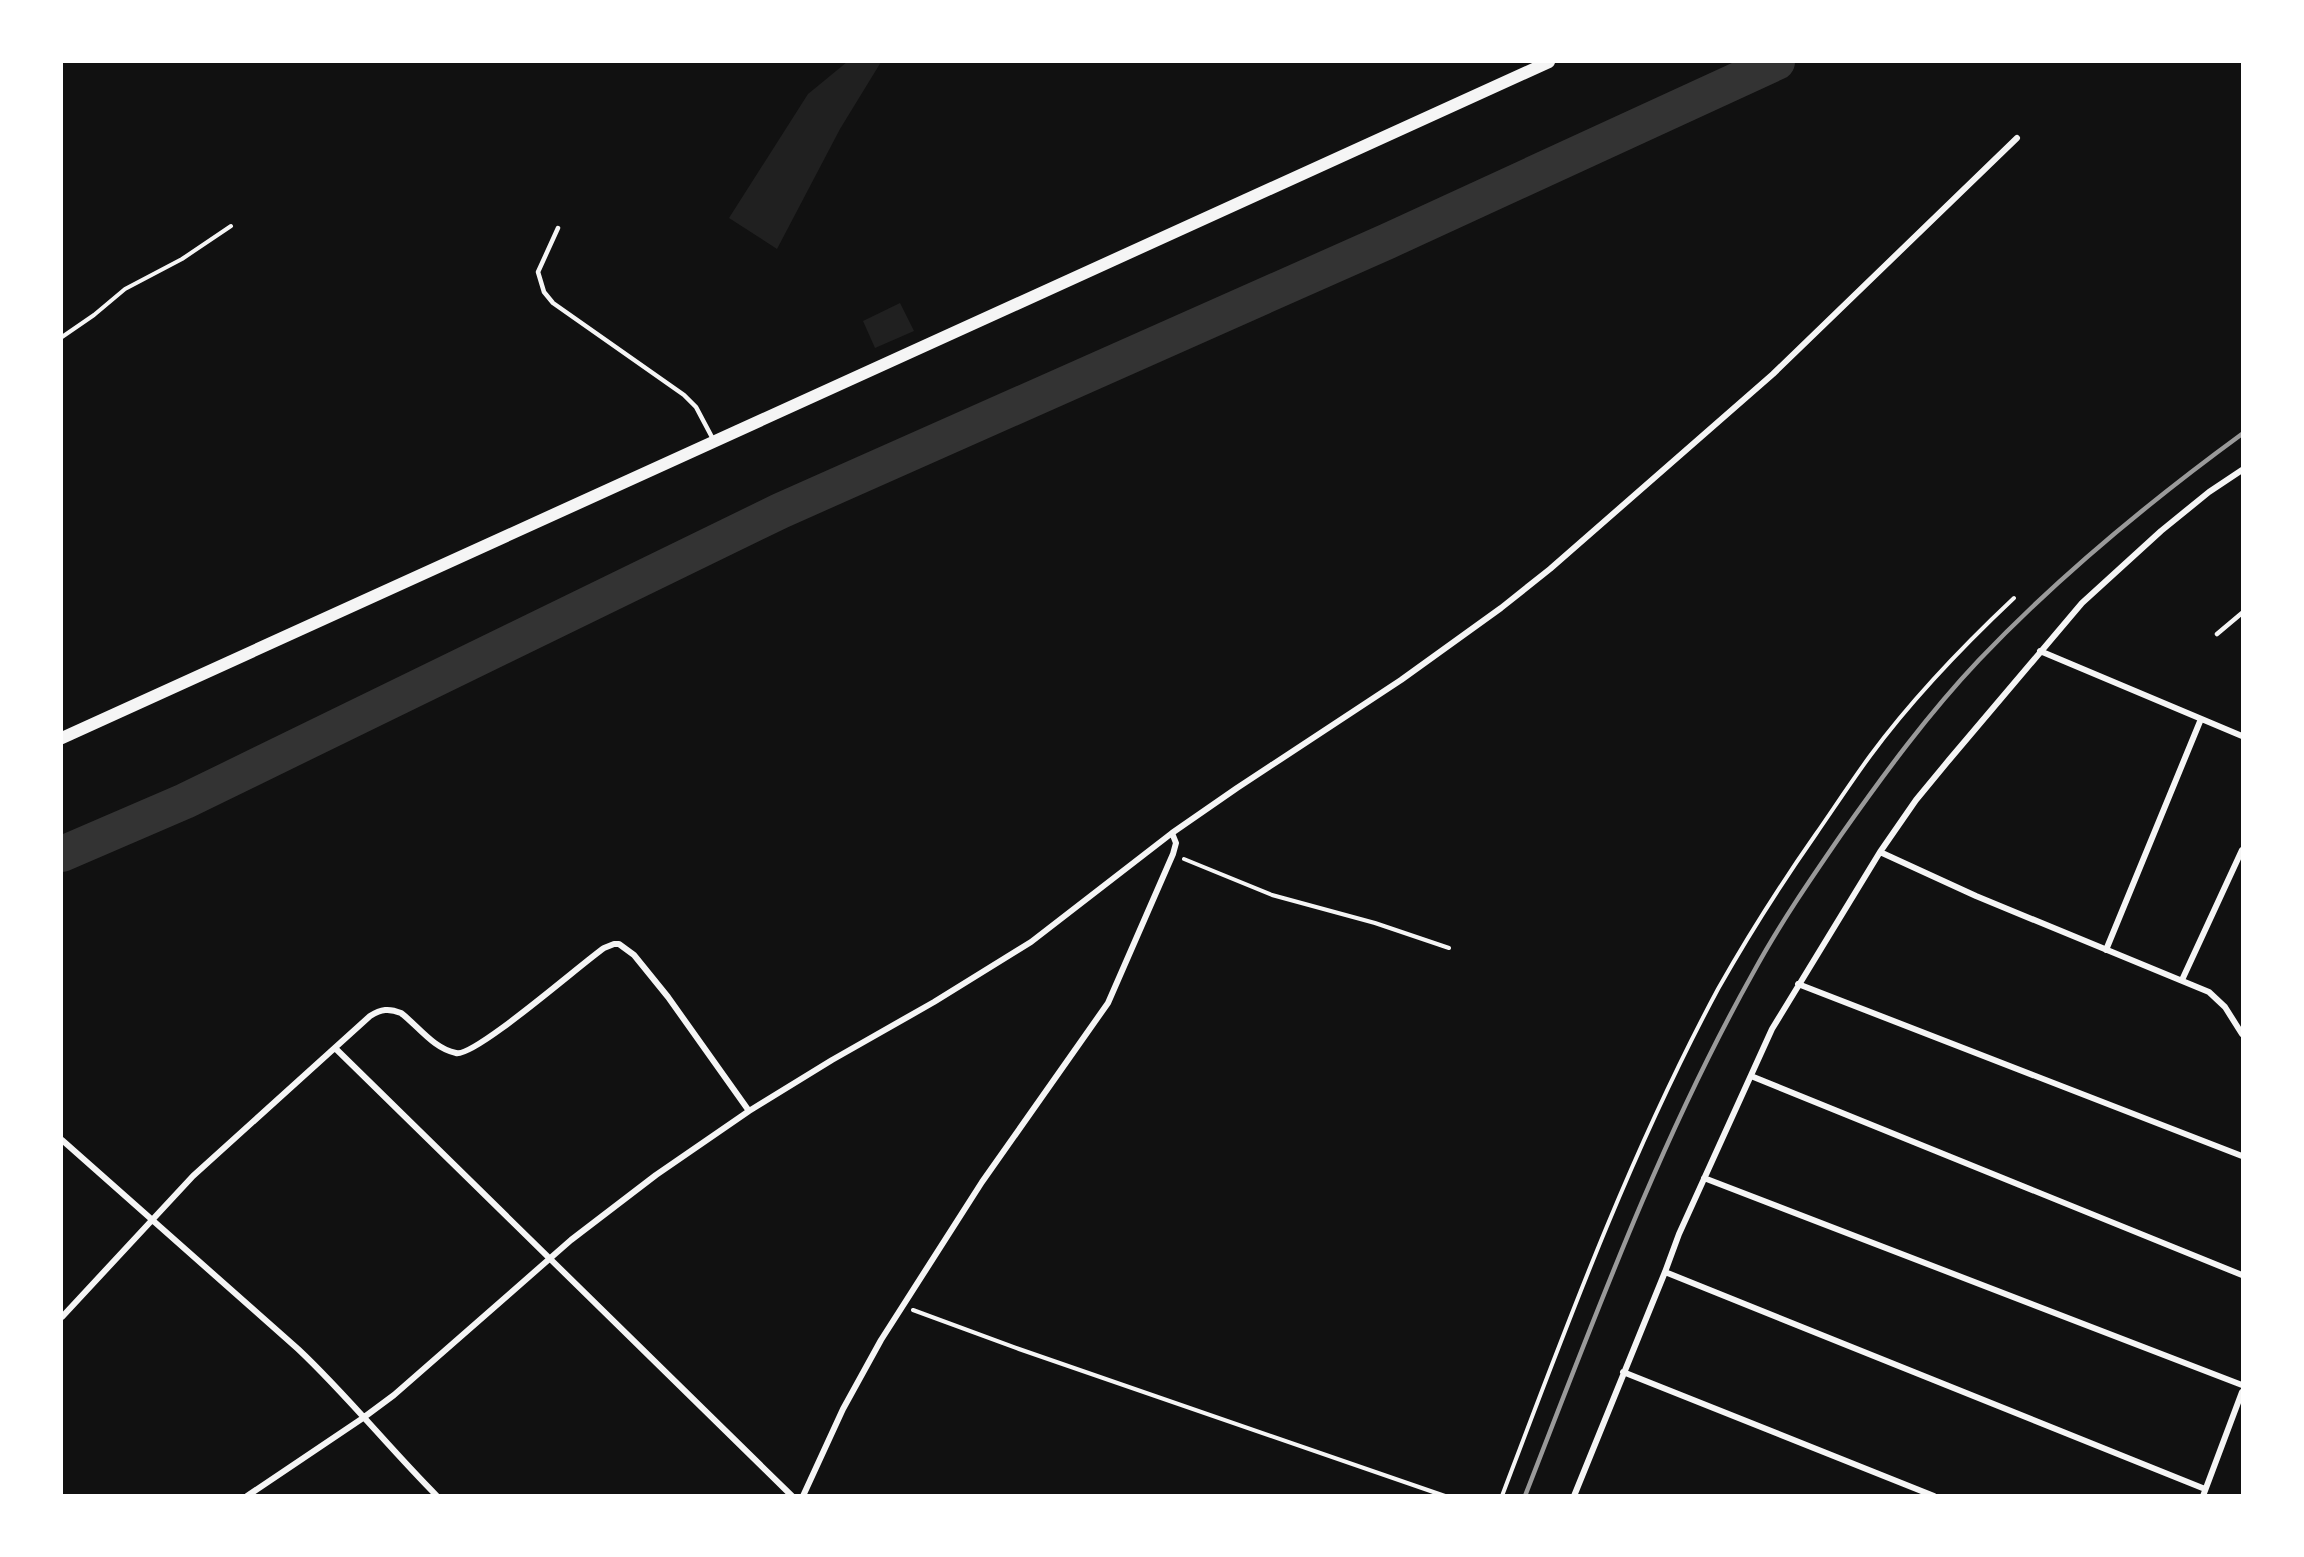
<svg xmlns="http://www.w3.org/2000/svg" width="2304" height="1557" font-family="'IBM Plex Sans',sans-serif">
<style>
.green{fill:#202020}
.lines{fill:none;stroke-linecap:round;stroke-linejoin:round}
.river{stroke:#333;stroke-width:36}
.path{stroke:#f5f5f5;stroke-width:4}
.service{stroke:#f5f5f5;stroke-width:4.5}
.minor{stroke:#f5f5f5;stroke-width:6}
.secondary{stroke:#f5f5f5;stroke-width:12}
.rail{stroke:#9a9a9a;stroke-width:4.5}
</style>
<rect width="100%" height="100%" fill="#111"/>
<path class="green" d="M847 62H881L840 129 777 249 729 218 808 94Z
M900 303 914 331 875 348 863 321Z"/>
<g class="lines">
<path class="river" d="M62 854 185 801 780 511 1388 241 1777 62"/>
<path class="path" d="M62 337 94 315 125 289 182 259 231 226
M1184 859 1272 895 1375 923 1449 948
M913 1310 1019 1349 1445 1496
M1502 1496C1567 1324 1631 1151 1718 989 1748 936 1781 884 1816 834 1834 808 1851 782 1870 756 1912 699 1963 646 2014 598"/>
<path class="service" d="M558 228 538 272 544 292 553 303 684 395 696 407 714 441
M2217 634 2242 613"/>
<path class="minor" d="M2040 651 2242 736
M1880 852 1976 896 2209 992 2225 1007 2242 1034
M2106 950 2201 719
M2182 980 2242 850
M1798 984 2242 1156
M335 1048 792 1496
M1751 1076 2242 1275
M62 1140 298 1349C347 1395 389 1448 437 1496
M1704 1178 2242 1385
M1665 1272 2205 1489
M62 1317 193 1176 370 1016C381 1009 389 1008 401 1013 418 1026 434 1049 456 1053 474 1058 582 963 604 948L614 944H619L634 955 668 997 749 1111
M1623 1372 1934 1496
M247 1496 363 1418 394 1395 571 1240 656 1175 749 1111 832 1060 934 1002 1031 942 1172 833 1237 788 1401 680 1501 608 1550 569 1773 374 2017 138
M803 1496 843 1409 881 1340 982 1182 1108 1003 1173 854 1176 843 1172 833
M1574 1496 1665 1272 1679 1234 1772 1029 1880 852 1916 800 1949 760 2082 603 2161 531 2209 492 2242 470
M2203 1496 2242 1392"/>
<path class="secondary" d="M62 738 1549 62"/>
<path class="rail" d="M1525 1496C1594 1319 1660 1139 1753 973 1779 925 1810 880 1841 835 1884 774 1928 714 1979 660 2059 576 2149 502 2242 434"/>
</g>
<rect width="2304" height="1557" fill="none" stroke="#ffffff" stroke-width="126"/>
</svg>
